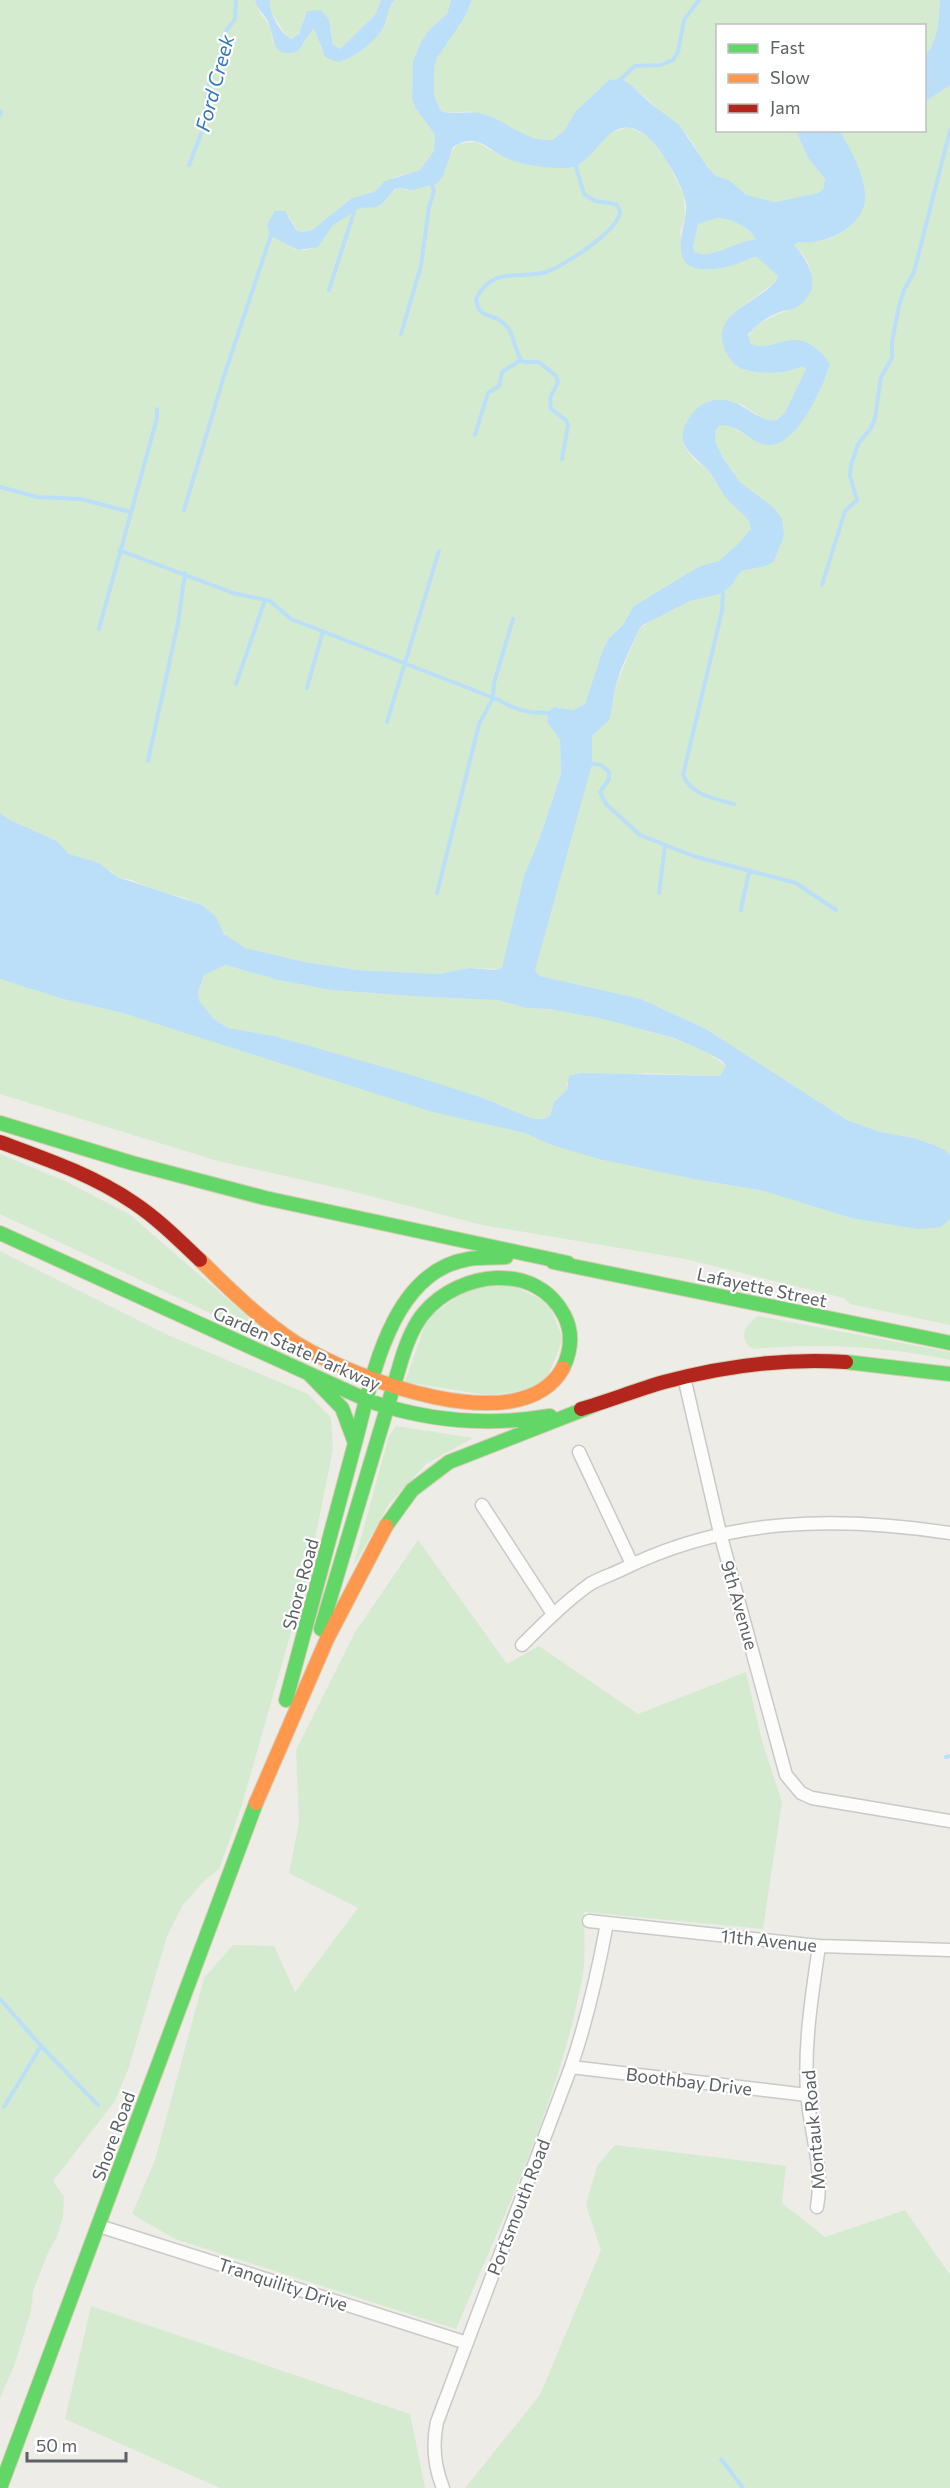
<svg xmlns="http://www.w3.org/2000/svg" width="950" height="2488" font-family="Commissioner,sans-serif">
<style>
.green{fill:#d4ebd0}
.water{fill:#bbdff8;fill-rule:evenodd}
.lines{fill:none;stroke-linecap:round;stroke-linejoin:round}
.stream{stroke:#bbdff8;stroke-width:4}
.street-casing{stroke:#c9c9c8;stroke-width:15}
.fast-casing{stroke:#d7cdb3;stroke-width:16}
.slow-casing{stroke:#d7cdb3;stroke-width:16}
.jam-casing{stroke:#d7cdb3;stroke-width:16}
.street{stroke:#fcfcfb;stroke-width:12}
.fast{stroke:#63d668;stroke-width:14}
.slow{stroke:#ff974d;stroke-width:14}
.jam{stroke:#b3261e;stroke-width:14}
.labels{text-anchor:middle;dominant-baseline:central;stroke-width:4.5;stroke-linejoin:round;paint-order:stroke}
.street-label{font-size:18px;fill:#5c6166;stroke:#fff}
.water-label{font-size:20px;font-style:italic;fill:#3679bd;stroke:#fff}
</style>
<rect width="100%" height="100%" fill="#edece7"/>
<path class="green" d="M0 0H255L260 13 270 26 273 43 304 44 314 28 317 29 321 50 343 61 381 32 388 10 395 0H451L447 14 422 40 413 61 412 99 415 107 435 135 434 151 420 170 395 177 381 185 374 192 352 198 312 230 302 232 296 230 288 214 293 249C319 255 318 238 333 225 340 219 352 210 361 208 369 206 376 209 383 203 389 198 392 190 400 188L407 190 450 155 457 144 476 142 502 156 581 164 609 133 629 127 649 137 666 160 684 195 685 218 680 232 686 262 691 267 708 270 743 262 757 256 778 276 773 284 738 309 743 370C765 374 782 375 803 366L806 369 785 412 777 420H765L741 404 709 401C690 417 670 435 693 458 697 463 703 465 707 470 716 479 720 491 729 501 736 510 750 516 751 529L737 545 719 562 698 567 634 606 622 626 609 638 602 652 585 704 573 710 557 707 548 723 560 740 561 774 540 837 524 876 504 965 500 969 469 968 439 974 357 970 305 962 245 948 230 940 220 928 218 922 186 898 156 891 132 880 117 877 111 871 69 854 57 841 10 820 0 813Z
M270 0H381L375 15 340 49 333 45 331 29 305 14C303 25 301 38 288 38L269 9Z
M472 0H940C939 19 938 41 925 56L924 26H718V130L796 131 808 158 825 179 823 189 818 193 775 202 746 195 729 180 716 176 709 169 687 135 630 84 609 80 576 111 565 131 552 140C522 142 499 117 470 112 461 110 451 115 441 111L434 96V68L437 58 463 20Z
M950 85V1155L945 1150 934 1145 914 1138 880 1132 847 1120 706 1029 641 999 540 976 534 970 592 735 610 719 615 688 639 629 661 614 690 601 720 594 731 586 741 571 758 568 774 561 784 535 773 507 740 482 723 458 715 441 716 430 720 425H728L759 443 816 399 830 365 764 346C745 350 744 336 757 326 779 308 811 313 811 277 811 263 804 255 794 245L796 242C823 241 834 243 854 220 879 191 854 160 840 131L924 130 925 102Z
M717 218C731 218 750 227 756 240 736 238 715 262 695 252L693 248 698 224Z
M226 965 278 980 331 990 427 997 498 1000 526 1008 549 1009 603 1019 673 1038 708 1053 726 1066 720 1076 645 1073 567 1083V1090L554 1102 550 1116 543 1119H533L483 1098 274 1036 228 1028 214 1019 198 1001V992L204 975Z
M0 979 63 999 123 1013 525 1133 549 1144 699 1180 760 1190 851 1218 948 1221 950 1219V1325L850 1304 844 1298 685 1259 482 1225 347 1190 218 1161 0 1094Z
M0 1154 65 1181 129 1214 269 1335 267 1340 0 1214Z
M0 1251 170 1336 308 1394 331 1418 333 1449 309 1569 241 1808 219 1869 204 1881 182 1906 167 1936 129 2067 115 2101 53 2181 64 2197 63 2217 57 2236 47 2255 33 2291 31 2311 14 2366 0 2398Z
M508 1284 548 1302 563 1339 547 1378 524 1391 487 1395 405 1382 427 1319 466 1290Z
M758 1316 950 1352V1360C884 1346 820 1343 753 1349 737 1338 745 1325 758 1316Z
M396 1426 473 1438 426 1464 389 1504 353 1567 389 1436Z
M418 1540 507 1664 539 1646 638 1714 746 1672 762 1741 782 1802 763 1929 584 1912C584 1934 586 1959 582 1980 558 2102 504 2216 456 2329L175 2239 132 2214 155 2160 204 1978 233 1945 274 1946 295 1992 358 1908 289 1873 299 1823 296 1750 354 1634Z
M615 2145 786 2166 782 2203 825 2237 905 2210 950 2275V2488H465L540 2395 601 2250 586 2205 597 2166Z
M91 2306 410 2414 425 2488H220L65 2419Z"/>
<path class="water" d="M255 0H270C268 12 280 33 291 39L299 34 307 11 321 10 329 20 333 45 340 49 375 15 381 0H395C387 8 388 17 384 26 378 40 353 59 338 62L325 57 314 28 298 51C272 60 275 39 269 24 266 15 257 10 255 0Z
M451 0H472L463 20 437 58 434 68V96L441 111C454 116 469 110 483 114 508 121 525 142 552 140L564 131 576 111 609 80 621 79 630 84 650 103 679 125 709 169 716 176 729 180 746 195 775 202 818 193 823 189 825 179 808 158 796 131H840C850 150 863 170 865 192 869 225 826 246 798 242L794 245C810 263 824 289 797 307 790 311 782 310 775 314 765 318 755 327 748 334L750 343C770 356 791 325 818 350 823 355 828 359 830 365 821 390 793 460 757 442 745 435 734 424 720 425L716 430 715 441 723 458 740 482 773 507 782 519 784 536 774 561 766 566 741 571 731 586 720 594 690 601 643 625 639 629 621 669 615 688 610 719 592 736V764L535 970 540 976 641 999 706 1029 847 1120 880 1132 914 1138 934 1145 945 1150 950 1155V1219L941 1227 918 1229 851 1218 760 1190 699 1180 599 1159 549 1144 525 1133 433 1112 123 1013 63 999 0 979V813L10 820 57 841 69 854 99 863 117 877 202 905 216 917 224 934 245 948 305 962 357 970 439 974 469 968 495 970 502 968 524 876 540 837 561 774 560 740 548 723 547 713 554 707 573 710 585 704 602 652 609 638 622 626 634 606 698 567 719 561 737 545 751 529C750 516 736 510 729 501 721 493 717 482 711 474 698 457 671 447 688 420 692 413 699 405 708 402 738 391 755 424 777 420L785 412 806 369 803 366C786 373 775 374 757 372 743 371 734 367 727 354 703 310 770 301 778 276L757 257C752 257 750 259 745 261 733 266 713 271 700 269 665 264 689 223 686 203 683 185 659 144 644 134 605 108 597 170 565 168 546 168 520 165 502 156 493 151 485 143 474 141 467 140 459 143 453 147L443 176 438 183 413 190 400 188 395 189 382 204 376 207 360 208 333 225 318 247 298 250 271 236 267 225 275 211H285L296 230 302 232 312 230 352 198 374 192 385 181 420 170 434 151 435 135 415 107 412 99 413 61 422 40 430 29 447 14ZM717 218C731 218 750 227 756 240 736 239 714 261 695 252L693 248 698 224ZM226 965 278 980 331 990 427 997 498 1000 526 1008 549 1009 603 1019 674 1038 708 1053 722 1061 726 1066 720 1076 580 1073 569 1076 567 1090 554 1102 550 1116 543 1119H533L483 1098 411 1075 274 1036 228 1028 214 1019 199 1001 198 992 204 975Z
M940 0H950V85L925 102V56C938 41 939 19 940 0Z"/>
<g class="lines">
<path class="stream" d="M621 79 635 66 661 65 673 60 678 52 684 20 699 0
M0 115 1 111
M189 165 203 129 208 88 212 76 219 63 224 34 235 19 236 0
M329 290 354 212
M401 334 421 266 429 207 434 191 432 185
M521 360C514 348 514 330 502 322 490 312 479 320 476 299 493 265 519 280 546 272 564 266 620 230 620 211L616 204 595 201 584 194 576 167
M475 435 488 393 499 386 502 372 521 360 524 362H539L556 376 558 382 550 398 551 409 566 420 568 425 562 459
M0 487 37 497 81 499 130 512
M184 510 224 376 271 235
M119 550 233 593 270 601 291 619 499 700C515 710 528 713 547 713
M822 585 845 511 857 500 850 476 851 465 858 444 871 428 875 418 881 377 892 358V342L899 306 904 290 914 272 950 130
M723 593 722 611 683 775C691 795 715 799 734 804
M99 629 157 418V409
M236 684 265 600
M307 688 323 631
M387 722 439 551
M148 761 178 623 185 573
M592 764 601 765 609 772V779L600 792 606 804 640 835 693 856 796 883 836 910
M437 893 479 724 493 698 494 683 513 619
M659 893 665 846
M741 910 749 871
M946 1757 950 1756
M0 1999 41 2046 98 2105
M4 2107 41 2046
M721 2459 743 2488"/>
<g class="street-casing">
<path id="street" d="M684 1377 720 1533 786 1775 801 1793 812 1798 950 1821
M579 1452 632 1564
M482 1505 553 1614
M522 1645C543 1624 565 1602 590 1584 600 1578 613 1574 623 1569 727 1517 838 1516 950 1533
M589 1921 819 1946 950 1950
M571 2067 807 2095
M817 2207C824 2168 810 2132 807 2093 804 2043 812 1995 819 1946
M99 2226 467 2343
M443 2488C434 2466 432 2446 437 2422L571 2067C587 2020 598 1972 607 1923"/>
</g>
<g class="fast-casing">
<path id="fast" d="M0 1123 132 1163 265 1198 568 1263
M0 1233 367 1400
M553 1262 950 1343
M846 1362 950 1374
M375 1403C433 1422 490 1426 550 1416
M355 1443C372 1380 390 1271 469 1259 481 1257 494 1258 506 1257
M386 1526 412 1490 449 1462 595 1405
M321 1629 402 1358C407 1342 413 1326 424 1313 459 1271 536 1261 564 1315 573 1332 571 1351 563 1368
M286 1700 355 1443 342 1408 310 1375
M0 2488 256 1803"/>
</g>
<g class="slow-casing">
<path id="slow" d="M200 1260C230 1290 261 1320 296 1343 352 1378 521 1444 563 1368
M256 1803 327 1639 386 1526"/>
</g>
<g class="jam-casing">
<path id="jam" d="M0 1142C46 1159 93 1175 134 1203 158 1219 179 1240 200 1260
M581 1409C609 1401 636 1390 664 1382 723 1366 785 1358 846 1362"/>
</g>
<use href="#street" class="street"/>
<use href="#fast" class="fast"/>
<use href="#slow" class="slow"/>
<use href="#jam" class="jam"/>
</g>
<g class="labels">
<g class="street-label">
<text transform="translate(762 1287) rotate(12)">Lafayette Street</text>
<text transform="translate(297 1348) rotate(24)">Garden State Parkway</text>
<text transform="translate(300 1584) rotate(-75)">Shore Road</text>
<text transform="translate(740 1605) rotate(74)">9th Avenue</text>
<text transform="translate(769 1940) rotate(6)">11th Avenue</text>
<text transform="translate(689 2081) rotate(7)">Boothbay Drive</text>
<text transform="translate(813 2130) rotate(-95)">Montauk Road</text>
<text transform="translate(113 2136) rotate(-70)">Shore Road</text>
<text transform="translate(518 2207) rotate(-69)">Portsmouth Road</text>
<text transform="translate(283 2284) rotate(18)">Tranquility Drive</text>
</g>
<g class="water-label">
<text transform="translate(214 83) rotate(-75)">Ford Creek</text>
</g>
</g>
<rect x="716" y="24" width="210" height="108" fill="#ffffff" stroke="#bec0c2" stroke-width="1.5"/>
<rect x="728" y="44" width="30" height="9" fill="#63d668" stroke="#bec0c2" stroke-width="1.5"/>
<text x="770" y="54" font-size="18" fill="#5c6166">Fast</text>
<rect x="728" y="74" width="30" height="9" fill="#ff974d" stroke="#bec0c2" stroke-width="1.5"/>
<text x="770" y="84" font-size="18" fill="#5c6166">Slow</text>
<rect x="728" y="104" width="30" height="9" fill="#b3261e" stroke="#bec0c2" stroke-width="1.5"/>
<text x="770" y="114" font-size="18" fill="#5c6166">Jam</text>
<path d="M27 2452v9h99v-9" fill="none" stroke="#5c6166" stroke-width="3"/>
<text x="36" y="2452" font-size="18" fill="#5c6166" stroke="#ffffff" stroke-width="4.5" paint-order="stroke">50 m</text>
</svg>
